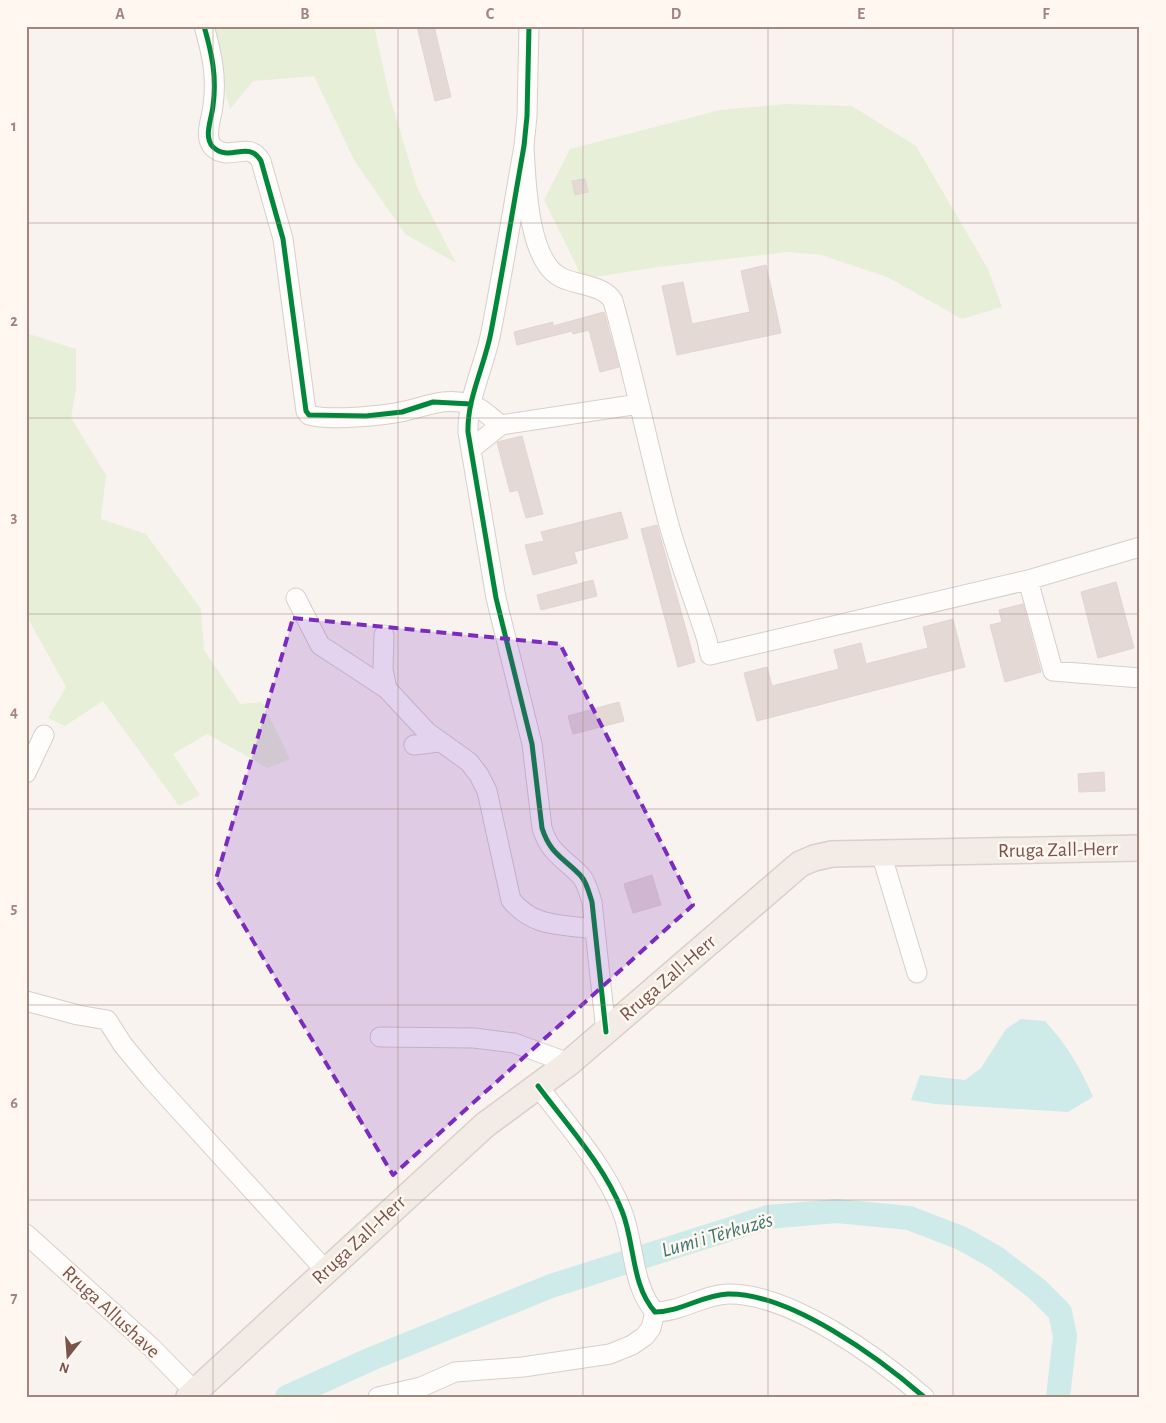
<svg xmlns="http://www.w3.org/2000/svg" width="1166" height="1423" font-family="'Alegreya Sans',sans-serif">
<style>
.green{fill:#e8efd8}
.water{fill:#ceebe9}
.lines{fill:none;stroke-linecap:round;stroke-linejoin:round}
.river{stroke:#ceebe9;stroke-width:24}
.building{fill:#e5d9d5;stroke:#e1d5d0}
.minor-casing{stroke:#d8ceca;stroke-width:21}
.major-casing{stroke:#dacfca;stroke-width:28}
.minor{stroke:#fefdfc;stroke-width:19}
.major{stroke:#f3ece6;stroke-width:25}
.cycleway-casing{stroke:#fff7f0;stroke-width:8}
.cycleway{stroke:#00873e;stroke-width:5}
.marked{fill:#7b2cbf;fill-opacity:0.2;stroke:#7b2cbf;stroke-width:4;stroke-dasharray:10 6;stroke-linejoin:round}
.grid{fill:none;stroke:#a1867e;stroke-width:1;stroke-opacity:0.55}
.labels{text-anchor:middle;dominant-baseline:central;stroke-width:5;stroke-linejoin:round;paint-order:stroke}
.street-label{font-size:20px;fill:#79544b;stroke:#fff7f0}
.water-label{font-size:21px;font-style:italic;fill:#3b7676;stroke:#fff7f0}
.neatline{fill:none;stroke:#a1867e;stroke-width:2}
.grid-label{font-size:16px;text-anchor:middle;font-weight:bold;fill:#a1867e}
</style>
<rect width="100%" height="100%" fill="#f8f3ee"/>
<path class="green" d="M206 26H374L389 94 417 187 456 263 405 234 354 160 314 76 253 81 230 109Z
M787 104 852 106 916 146 988 269 1002 307 962 319 887 277 821 255 788 252 658 267 583 279 544 200 570 149 720 110Z
M26 333 76 349V389L71 418 106 475 101 519 146 534 201 609 204 650 240 704 262 702 290 759 268 768 207 734 173 754 200 795 179 806 103 701 65 726 48 718 66 687 26 615Z"/>
<path class="water" d="M1021 1019 1045 1021C1066 1044 1081 1068 1093 1097L1068 1112 935 1104 911 1100 920 1075 965 1080 981 1068 1006 1029Z"/>
<g class="lines">
<path class="river" d="M287 1397 371 1359 551 1286 768 1217 837 1211 909 1218 961 1238 995 1257 1037 1289 1060 1312 1065 1336 1058 1397"/>
</g>
<path class="building" d="M417 26H434L451 97 435 101Z
M585 179 588 192 575 195 572 181Z
M766 265 781 333 677 355 662 286 683 282 692 324 750 312 741 271Z
M604 312 619 367 600 372 589 330 573 334 572 331 517 345 514 332 553 322V326Z
M522 436 543 514 526 518 518 490 510 492 497 442Z
M621 512 628 538 574 552 577 563 533 575 525 545 544 541 541 532Z
M657 525 695 662 678 667 641 529Z
M593 580 597 596 541 610 537 595Z
M1116 582 1134 648 1098 658 1081 592Z
M1023 604 1041 672 1005 682 990 625 1002 622 999 610Z
M953 619 965 667 757 721 744 673 767 667 772 686 839 669 834 650 861 643 866 664 928 648 923 627Z
M619 702 624 721 573 734 568 716Z
M1104 772 1105 791 1079 792 1078 774Z
M652 875 661 905 633 913 624 884Z"/>
<g class="lines">
<g class="minor-casing">
<path id="minor" d="M204 26C212 54 217 77 213 106 212 118 203 137 213 147 230 163 248 139 261 161L283 239 306 411 309 415C328 421 384 416 405 411 427 406 446 397 469 404 480 406 492 419 501 425
M529 26 527 116 524 146C513 208 503 270 491 332 485 365 467 398 468 432L496 598 532 744 542 828C550 854 564 858 581 876 587 883 589 893 592 902L606 1032
M524 146C526 179 527 262 562 278 577 285 604 285 613 301 634 375 649 451 669 525 680 564 695 602 707 640L710 655 1028 580 1053 671 1140 678
M471 449 501 425 639 404
M1028 580 1140 547
M296 598 320 645 387 689 427 732 469 762 479 775 487 791 511 900C534 928 561 924 594 929
M384 635 383 670 387 689
M414 745 438 742
M26 773 44 735
M881 853 917 973
M26 1001 78 1015 107 1020 123 1045 152 1080 326 1271
M380 1037 474 1038 514 1043 569 1063
M538 1086C567 1125 604 1165 622 1211 635 1243 631 1285 655 1312 681 1312 702 1295 728 1294 790 1293 878 1357 924 1397
M26 1234 152 1348 194 1391
M378 1397 421 1387 455 1372 523 1367 610 1354 632 1345 645 1336 651 1328 655 1312"/>
</g>
<g class="major-casing">
<path id="major" d="M189 1397 485 1125 569 1063 800 864 814 858 832 854 1140 848"/>
</g>
<use href="#minor" class="minor"/>
<use href="#major" class="major"/>
<g class="cycleway-casing">
<path id="cycleway" d="M204 26C212 54 217 77 213 106 212 118 203 137 213 147 230 163 248 139 261 161L283 239 306 411 309 415 366 416 402 412 433 402 471 404
M529 26 527 116 524 146C513 208 503 270 491 332 485 365 467 398 468 432L496 598 532 744 542 828C550 854 564 858 581 876 587 883 589 893 592 902L606 1032
M538 1086C567 1125 604 1165 622 1211 635 1243 631 1285 655 1312 681 1312 702 1295 728 1294 790 1293 878 1357 924 1397"/>
</g>
<use href="#cycleway" class="cycleway"/>
</g>
<path class="marked" d="M293 618 560 644 693 905 393 1175 216 879Z"/>
<path class="grid" d="M213 26V1397M398 26V1397M583 26V1397M768 26V1397M953 26V1397M26 223H1140M26 418H1140M26 614H1140M26 809H1140M26 1005H1140M26 1200H1140"/>
<g class="labels">
<g class="street-label">
<text transform="translate(1058 850) rotate(-1)">Rruga Zall-Herr</text>
<text transform="translate(668 978) rotate(-41)">Rruga Zall-Herr</text>
<text transform="translate(359 1240) rotate(-43)">Rruga Zall-Herr</text>
<text transform="translate(111 1312) rotate(43)">Rruga Allushave</text>
</g>
<g class="water-label">
<text transform="translate(717 1235) rotate(-16)">Lumi i Tërkuzës</text>
</g>
</g>
<rect width="1166" height="1423" fill="none" stroke="#fff7f0" stroke-width="55"/>
<g transform="translate(68 1356) rotate(197)" stroke="#fff7f0" stroke-width="4" paint-order="stroke">
<path d="M0-4L9 19L0 12L-9 19Z" fill="#79544b"/>
<text y="-8" font-size="14" font-weight="bold" text-anchor="middle" fill="#79544b">N</text>
</g>
<rect x="28" y="28" width="1110" height="1368" class="neatline"/>
<g class="grid-label">
<text x="120" y="19">A</text>
<text x="305" y="19">B</text>
<text x="490" y="19">C</text>
<text x="676" y="19">D</text>
<text x="861" y="19">E</text>
<text x="1046" y="19">F</text>
<text x="14" y="131">1</text>
<text x="14" y="326">2</text>
<text x="14" y="522">3</text>
<text x="14" y="717">4</text>
<text x="14" y="913">5</text>
<text x="14" y="1108">6</text>
<text x="14" y="1303">7</text>
</g>
</svg>
